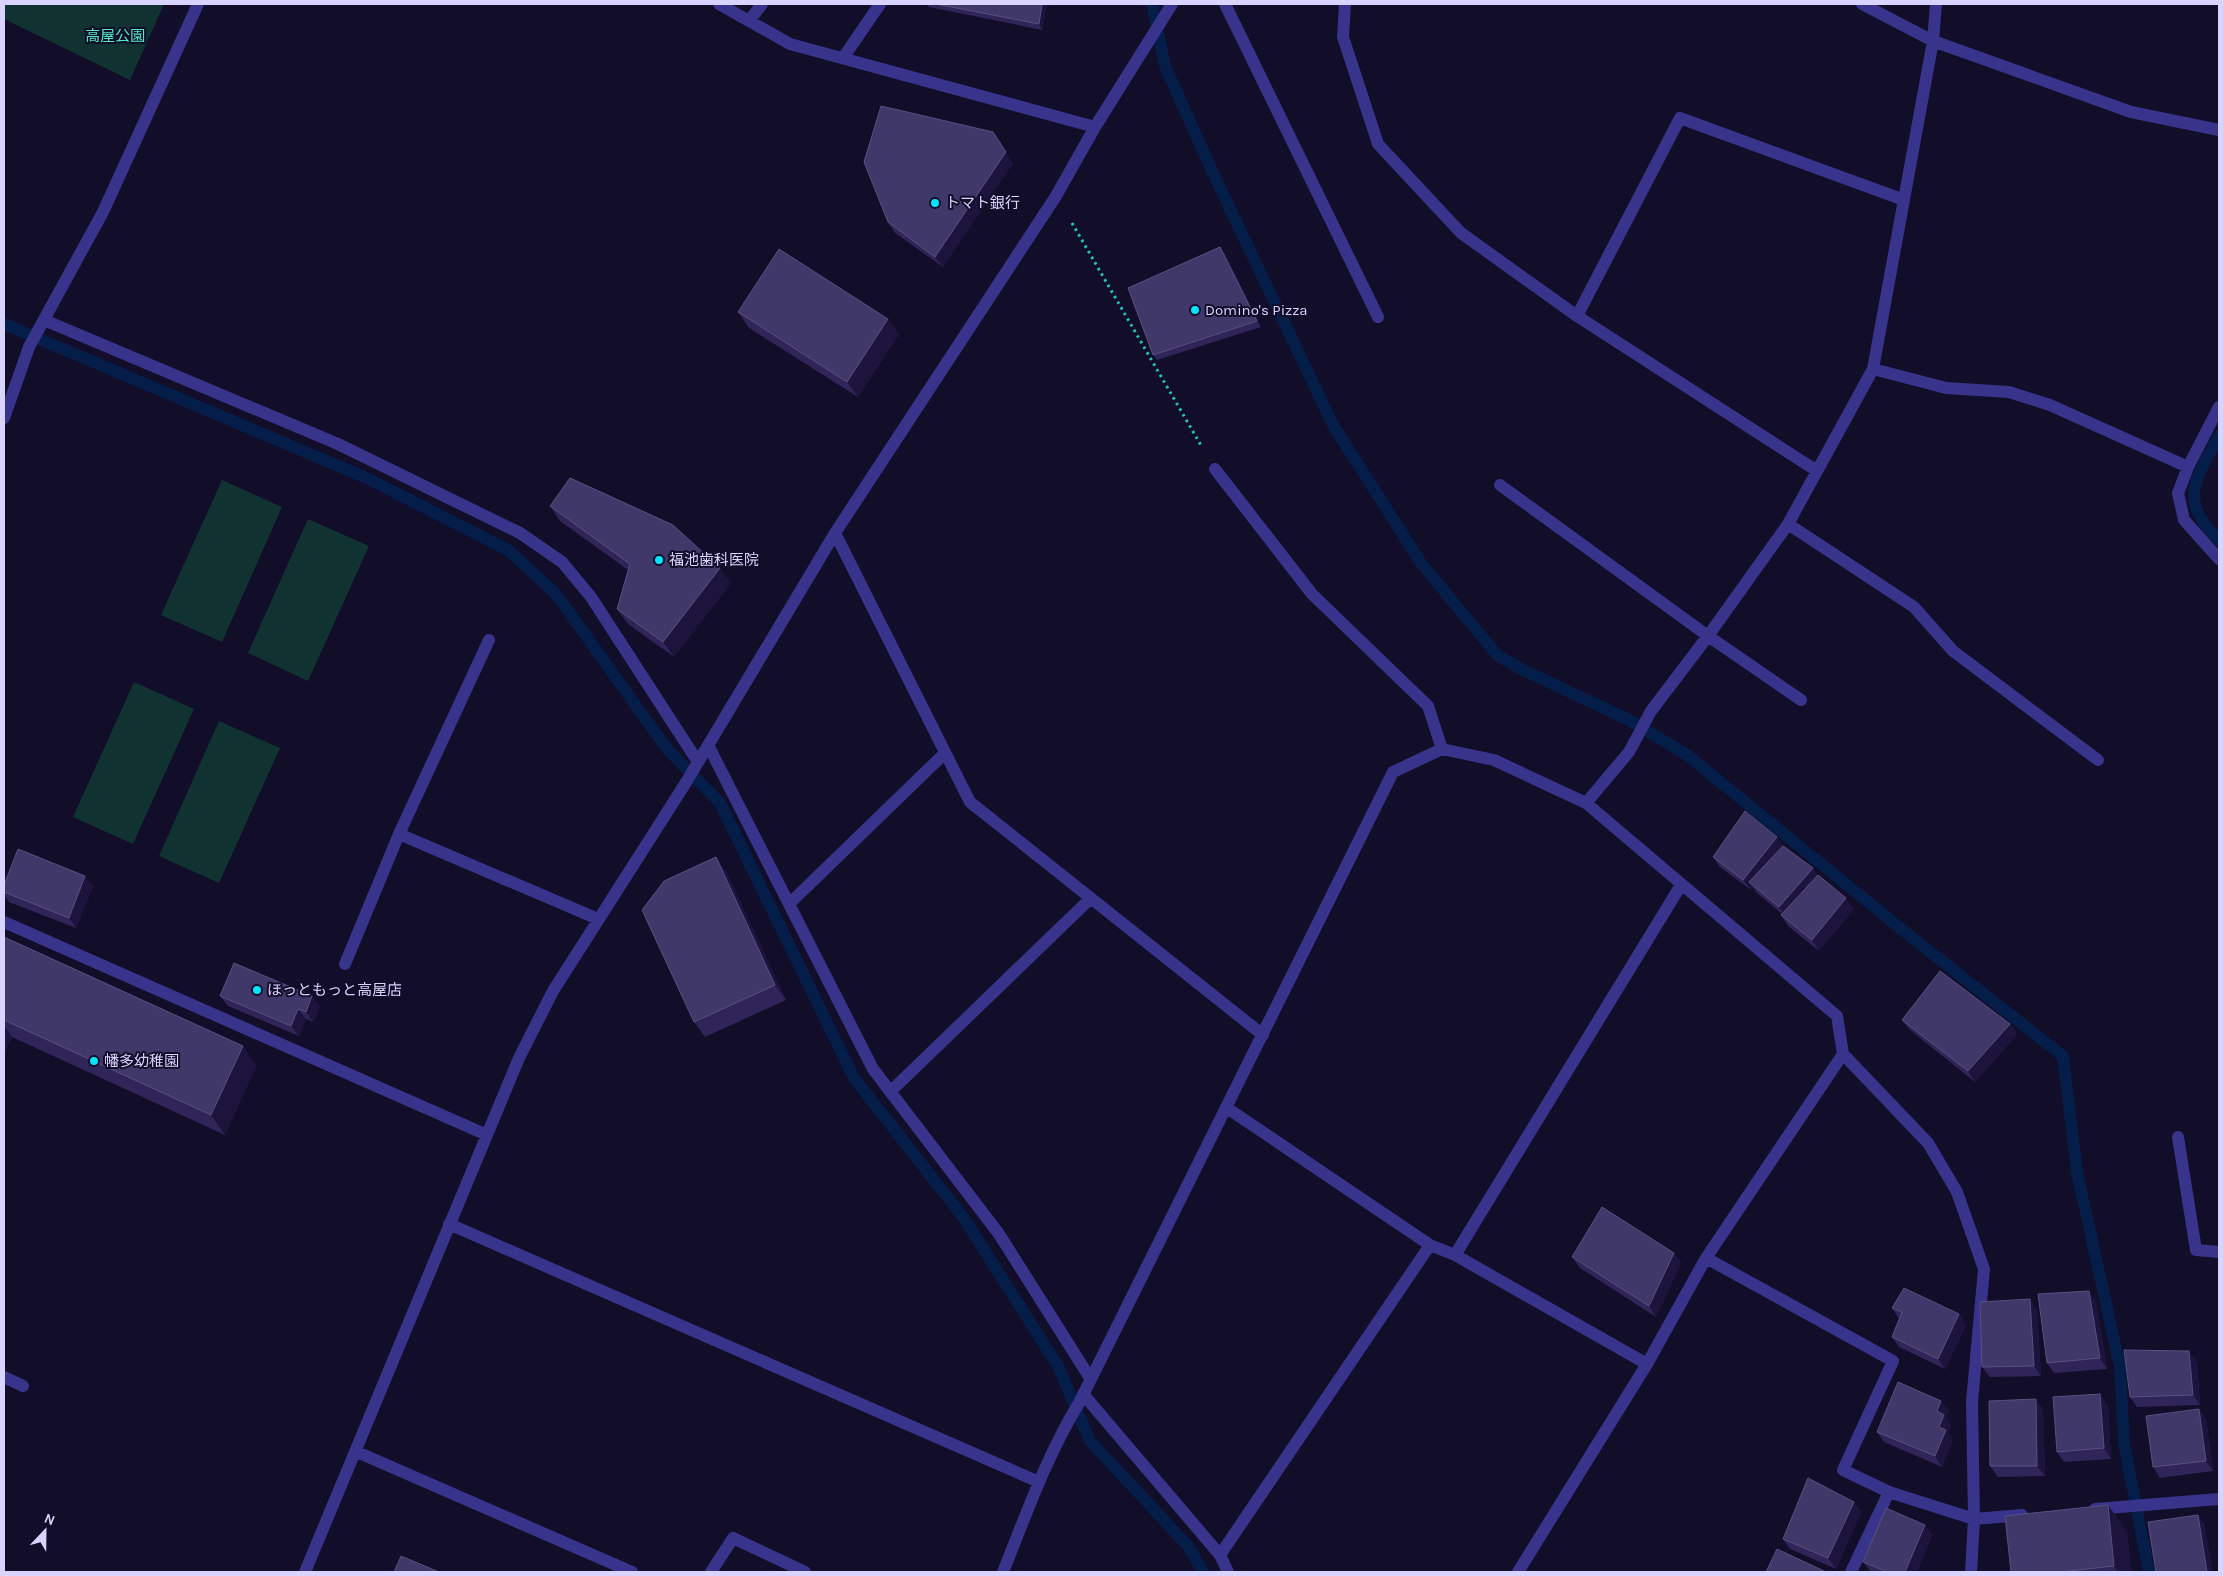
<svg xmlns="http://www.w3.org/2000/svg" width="2223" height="1576" font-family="Karla,'Noto Sans JP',sans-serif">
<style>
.green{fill:#103332}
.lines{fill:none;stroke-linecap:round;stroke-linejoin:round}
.stream{stroke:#051d49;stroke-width:12}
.path{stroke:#24c3ba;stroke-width:3;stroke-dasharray:2.5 4;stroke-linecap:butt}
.minor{stroke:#38348b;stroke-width:12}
.wall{fill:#2f2558}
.shaded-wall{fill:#1c143d}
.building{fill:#41386a;stroke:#595081}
.poi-dot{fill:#00e4ff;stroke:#120d28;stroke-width:2}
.labels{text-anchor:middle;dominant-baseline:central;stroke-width:4;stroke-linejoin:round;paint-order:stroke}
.park-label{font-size:15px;fill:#55eac6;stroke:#120d28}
.poi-label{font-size:15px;fill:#d9d4ff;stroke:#120d28;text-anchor:start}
</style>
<rect width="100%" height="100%" fill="#120d28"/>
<path class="green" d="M4 4H164L130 80 4 19Z
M222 480 282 507 222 642 161 615Z
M308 519 369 546 308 681 248 653Z
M134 682 194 709 133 844 73 817Z
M219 721 280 748 219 883 159 856Z"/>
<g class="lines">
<path class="stream" d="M1152 4 1165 66 1213 173 1333 425 1421 563 1497 655 1523 670 1629 720 1687 755 1905 932 2063 1056 2077 1172 2120 1367 2124 1444 2149 1572
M4 324 369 479 508 550 556 594 667 749 720 803 854 1078 963 1217 1058 1366 1090 1441 1188 1546 1203 1572
M2219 436C2196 479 2177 501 2219 540"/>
<path class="path" d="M1072 223 1202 447"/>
<path class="minor" d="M719 4 790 44 1095 127
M1225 4 1378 317
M1345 4 1343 37 1378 144 1461 233 1577 316 1817 471
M1862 4 1933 41 2131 112 2219 130
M749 21 762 4
M843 58 880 4
M1577 316 1680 118 1904 200
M44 320 338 444 520 533 562 562 591 597 698 762
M1873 369 1946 388 2009 392 2050 405 2188 467
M2219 407 2188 467 2178 493 2184 520 2219 559
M4 418 29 347 103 212 198 4
M1215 469 1312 594 1428 706 1442 749
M1500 485 1708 636 1801 700
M1788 524 1914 607 1953 651 2098 760
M835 533 970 802 1263 1035
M708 745 873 1069 999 1234 1090 1378
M1586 803 1629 752 1651 711 1708 636 1788 524 1873 369 1933 41 1936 4
M399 834 598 919
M789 904 945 753
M4 922 487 1135
M345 964 399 834 489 640
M1843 1054 1706 1258 1893 1361 1843 1470 1889 1492 1974 1519 2022 1515
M891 1091 1091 898
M1227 1108 1430 1245
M2178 1137 2196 1250 2219 1252
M449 1224 1039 1482
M1455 1255 1681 885
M4 1377 23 1386
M1083 1394 1220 1555
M357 1452 632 1572
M2095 1509 2219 1499
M305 1572 519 1058 553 991 685 784 835 533 1056 196 1095 127 1172 4
M711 1572 733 1538 805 1572
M1003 1572C1026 1515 1047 1455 1079 1403L1393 772 1442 749 1494 760 1586 803 1837 1016 1843 1054 1928 1143 1957 1192 1984 1269 1972 1402 1974 1519 1971 1572
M1228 1572 1220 1555 1430 1245 1455 1255 1647 1364
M1518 1572 1647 1364 1706 1258
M1851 1572 1889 1492"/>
</g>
<path class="wall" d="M926 4H1047L1042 30 929 7Z
M1013 163 943 267 895 233 888 222Z
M1224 252 1261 327 1157 360 1153 355Z
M738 312 888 319 899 334 858 397 749 328Z
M550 506 731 583 674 657 628 624 617 609 628 570 560 521Z
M1784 846 1813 868 1819 877 1854 909 1819 951 1788 926 1781 915 1782 914 1757 893 1753 887 1751 890 1720 867 1713 857Z
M716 857 727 873 786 1000 705 1037 694 1022Z
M93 886 76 928 9 902 4 895V892Z
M4 937 243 1046 256 1066 225 1135 12 1037 4 1054Z
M220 996H312L320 1007 313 1022 306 1019 299 1036 228 1006Z
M1902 1020 2010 1024 2017 1034 1975 1082 1910 1030Z
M1674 1253 1681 1263 1656 1317 1580 1268 1572 1257Z
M2096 1301 2107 1369 2054 1373 2047 1363Z
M1892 1308 1959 1314 1966 1325 1945 1369 1899 1347 1892 1337 1899 1319Z
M2037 1310 2041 1376 1990 1377 1982 1367Z
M2197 1361 2200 1405 2137 1407 2130 1397Z
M2036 1399 2043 1410 2045 1476 1998 1477 1990 1466Z
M1941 1401 1949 1411 1946 1417 1951 1425 1948 1433 1953 1440 1942 1467 1884 1442 1877 1432Z
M2108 1405 2111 1459 2064 1462 2057 1452Z
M2199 1409 2206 1419 2213 1471 2160 1478 2153 1467Z
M1854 1502 1861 1512 1836 1569 1790 1549 1783 1539Z
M2108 1505 2127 1532 2131 1572H2011Z
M1925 1525 1932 1535 1917 1572H1871L1863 1562Z"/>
<path class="shaded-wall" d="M1042 4H1047L1042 30 1039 24Z
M993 132 1013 163 943 267 935 257Z
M1220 247 1224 252 1261 327 1257 321Z
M888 319 899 334 858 397 847 382Z
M720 568 731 583 674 657 663 642Z
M1777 837 1785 847 1749 882 1753 887 1751 890 1743 880Z
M716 857 727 873 786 1000 775 985Z
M1813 868 1820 878 1786 918 1779 907Z
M85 876 93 886 76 928 69 918Z
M1846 898 1854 909 1819 951 1812 940Z
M312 996 320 1007 313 1022 306 1012Z
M298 1009 306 1019 299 1036 291 1026Z
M2010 1024 2017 1034 1975 1082 1968 1071Z
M4 1026 12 1037 4 1054Z
M243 1046 256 1066 225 1135 211 1115Z
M1674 1253 1681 1263 1656 1317 1649 1306Z
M2089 1291 2096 1301 2107 1369 2100 1358Z
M2030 1299 2037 1310 2041 1376 2034 1366Z
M1959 1314 1966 1325 1945 1369 1938 1359Z
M2189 1351 2197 1361 2200 1405 2193 1395Z
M2100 1394 2108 1405 2111 1459 2104 1448Z
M2036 1399 2043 1410 2045 1476 2037 1466Z
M1941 1401 1949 1411 1946 1417 1951 1425 1948 1433 1953 1440 1942 1467 1935 1456 1939 1427 1937 1411Z
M2199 1409 2206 1419 2213 1471 2206 1461Z
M1854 1502 1861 1512 1836 1569 1828 1558Z
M2108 1505 2127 1532 2131 1572H2118L2114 1566Z
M2198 1515 2205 1525 2213 1572H2207Z
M1925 1525 1932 1535 1917 1572H1905Z"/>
<path class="building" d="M936 4H1042L1039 24Z
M881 106 993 132 1006 152 935 257 888 222 864 162Z
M1220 247 1257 321 1153 355 1128 288Z
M779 249 888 319 847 382 738 312Z
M570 478 673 525 720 568 663 642 617 609 630 564 550 506Z
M1745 811 1777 837 1743 880 1713 857Z
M1783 846 1813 868 1779 907 1749 882Z
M18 849 85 876 69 918 4 892V885Z
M716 857 775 985 694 1022 642 910 664 881Z
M1818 875 1846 898 1812 940 1781 915Z
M4 937 243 1046 211 1115 4 1020Z
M234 963 312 996 306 1012 298 1009 291 1026 220 996Z
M1940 971 2010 1024 1968 1071 1902 1020Z
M1602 1207 1674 1253 1649 1306 1572 1257Z
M1904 1288 1959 1314 1938 1359 1892 1337 1902 1312 1892 1308Z
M2089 1291 2100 1358 2047 1363 2038 1294Z
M2030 1299 2034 1366 1982 1367 1980 1302Z
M2124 1350 2189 1351 2193 1395 2130 1397Z
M1898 1382 1941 1401 1937 1411 1944 1415 1939 1427 1946 1430 1935 1456 1877 1432Z
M2100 1394 2104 1448 2057 1452 2053 1397Z
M2036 1399 2037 1466H1990L1989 1401Z
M2199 1409 2206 1461 2153 1467 2146 1416Z
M1808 1478 1854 1502 1828 1558 1783 1539Z
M2108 1505 2114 1566 2060 1572H2011L2005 1516Z
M1886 1508 1925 1525 1905 1572H1888L1863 1562Z
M2198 1515 2207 1572H2156L2148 1522Z
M1777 1549 1824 1571V1572H1766Z
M401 1556 439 1572H394Z"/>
<g class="poi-dot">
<circle cx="935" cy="203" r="5"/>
<circle cx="1195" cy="310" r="5"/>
<circle cx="659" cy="560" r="5"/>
<circle cx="257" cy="990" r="5"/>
<circle cx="94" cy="1061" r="5"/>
</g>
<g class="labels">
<g class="park-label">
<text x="115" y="36">高屋公園</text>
</g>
<g class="poi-label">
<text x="945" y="203">トマト銀行</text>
<text x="1205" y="310">Domino's Pizza</text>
<text x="669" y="560">福池歯科医院</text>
<text x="267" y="990">ほっともっと高屋店</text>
<text x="104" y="1061">幡多幼稚園</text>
</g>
</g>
<rect width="2223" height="1576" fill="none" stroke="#d9d4ff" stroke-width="10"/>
<g transform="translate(45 1531) rotate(22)" stroke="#120d28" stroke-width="4" paint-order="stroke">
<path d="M0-4L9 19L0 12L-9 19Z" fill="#d9d4ff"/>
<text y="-8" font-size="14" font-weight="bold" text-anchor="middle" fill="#d9d4ff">N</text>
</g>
</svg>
